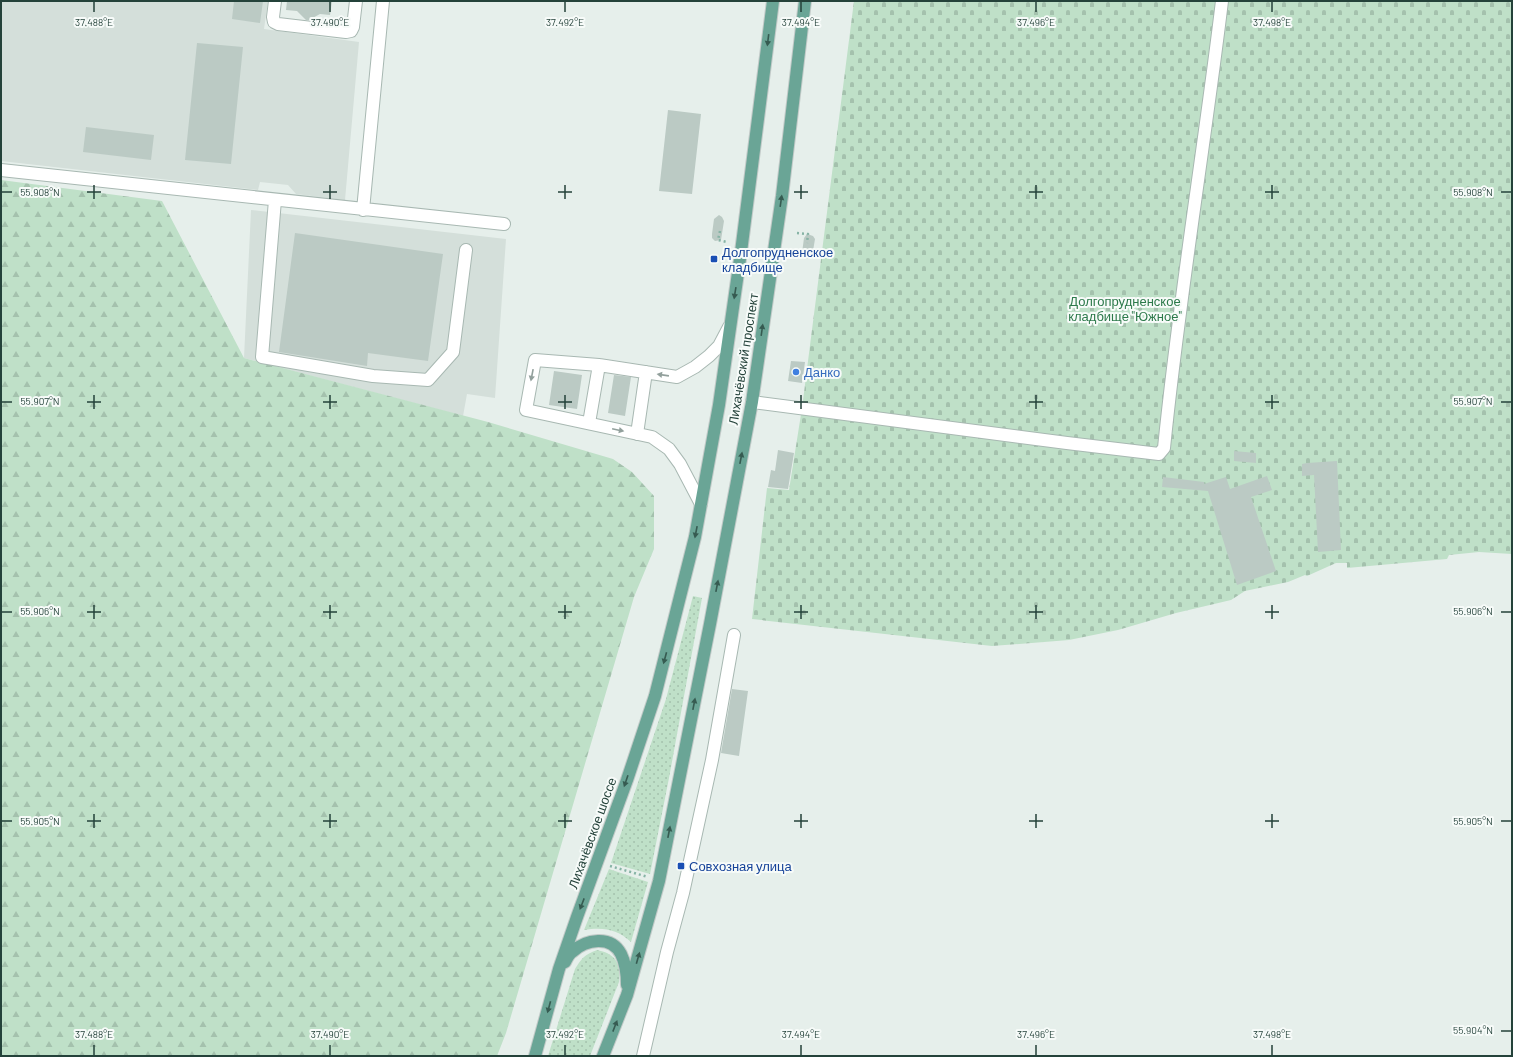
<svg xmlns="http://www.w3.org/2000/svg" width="1513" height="1057" font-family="Barlow,sans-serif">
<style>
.built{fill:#d4dfda}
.grass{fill:url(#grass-dots)}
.forest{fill:url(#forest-firs)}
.cemetery{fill:url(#cemetery-stones)}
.building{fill:#bbcac4}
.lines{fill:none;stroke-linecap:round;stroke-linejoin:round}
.minor-casing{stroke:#a8b8b2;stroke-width:14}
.major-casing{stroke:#c2cac8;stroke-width:14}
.path{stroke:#86b3a5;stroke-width:2.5;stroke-dasharray:2 3;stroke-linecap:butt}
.minor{stroke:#fff;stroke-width:12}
.major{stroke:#6aa596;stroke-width:12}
.oneway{fill:#365b51}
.oneway2{fill:#92a09c}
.ticks{fill:none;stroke:#24423a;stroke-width:1.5}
.transit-dot{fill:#1a4fb4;stroke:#f7fbf9;stroke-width:1.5}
.shop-dot{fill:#3f7fe0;stroke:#f7fbf9;stroke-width:1.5}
.labels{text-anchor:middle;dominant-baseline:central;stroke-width:4;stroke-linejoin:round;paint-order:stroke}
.transit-label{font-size:13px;fill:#164399;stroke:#f7fbf9;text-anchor:start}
.park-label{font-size:13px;fill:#2d7a4b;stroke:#f7fbf9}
.street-label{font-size:13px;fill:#24423a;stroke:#f7fbf9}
.shop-label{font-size:13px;fill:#366cbe;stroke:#f7fbf9;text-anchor:start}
.ticks-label{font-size:10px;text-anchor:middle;fill:#24423a;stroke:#f7fbf9;stroke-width:4;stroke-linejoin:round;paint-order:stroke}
</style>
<defs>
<pattern id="grass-dots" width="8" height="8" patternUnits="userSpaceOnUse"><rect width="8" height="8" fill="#bfe0c8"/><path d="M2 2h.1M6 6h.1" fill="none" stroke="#a4c1ad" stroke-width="1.8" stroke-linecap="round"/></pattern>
<pattern id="forest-firs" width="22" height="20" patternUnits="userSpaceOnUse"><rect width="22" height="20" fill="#bfe0c8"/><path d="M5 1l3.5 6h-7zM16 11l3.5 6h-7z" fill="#a4c1ad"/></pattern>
<pattern id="cemetery-stones" width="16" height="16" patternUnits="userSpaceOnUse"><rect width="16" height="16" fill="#bfe0c8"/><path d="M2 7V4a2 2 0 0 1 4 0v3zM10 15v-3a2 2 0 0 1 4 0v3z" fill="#a4c1ad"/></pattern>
</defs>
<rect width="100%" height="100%" fill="#e6efeb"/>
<path class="built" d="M1 1H268L264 29 359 42 345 200 296 194 288 185 260 182 258 190 1 161Z
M251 210 506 239 495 398 467 394 463 416 244 358Z"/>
<path class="grass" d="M693 596 702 598 669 778 650 874 611 863 666 699Z
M609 869 648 882 631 942C617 929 603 927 584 930Z
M597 950C616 954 621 963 619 982L590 1056H548L575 969C582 958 584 955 597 950Z"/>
<path class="forest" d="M1 180 162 201 244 358 488 422 613 459 632 472 654 496V549L634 597 506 1033 497 1056H1Z"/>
<path class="cemetery" d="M854 1H1512V554L1479 552 1449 555 1447 559 1347 568V563H1336L1307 576 1305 575 1288 582 1245 591 1231 600 1176 613 1118 630 1069 640 992 646 752 619 767 488 789 490 802 408Z"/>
<path class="building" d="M234 1H263L260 23 232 19Z
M287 1H332L330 15 320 14 309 20H306L297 11 286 10Z
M197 43 243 47 231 164 185 160Z
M668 110 701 114 692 194 659 191Z
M86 127 154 135 151 160 83 152Z
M719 215 722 217 724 221 721 240 715 241 712 238V234L714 219Z
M295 233 443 254 428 361 368 353 367 366 279 352Z
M807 234 813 236 815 239 812 257 807 259 803 257 802 253 804 238Z
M791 361 805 362 802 383 788 381Z
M554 371 582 375 577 409 549 405Z
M614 375 631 377 625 416 608 413Z
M778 450 794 453 788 489 768 487 771 470 775 471Z
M1234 451 1256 453V463L1234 461Z
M1337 461 1341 550 1318 552 1314 475 1302 476V464L1307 463Z
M1267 476 1272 490 1251 497 1276 571 1237 585 1208 491 1162 487 1163 477 1204 482V484L1226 477 1230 489Z
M732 689 748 691 739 756 721 753Z"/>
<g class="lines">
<g class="minor-casing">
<path id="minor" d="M275 1 273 17 274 22 278 24 346 32 351 31 353 27 356 1
M1 170 504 224
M275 200 262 357 373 376 428 380 453 352 466 250
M363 210 383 1
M752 402 1067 443 1159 454 1164 448C1179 298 1204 150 1222 1
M589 423 599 365
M637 434 646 372
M701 504 680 464 669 449 652 437 526 410 535 360 599 365 677 377 695 367 709 356 719 346 729 327
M643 1056 667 952 683 893 712 760 734 635"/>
</g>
<g class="major-casing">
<path id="major" d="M565 962C567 958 569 954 572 952 586 939 611 935 621 954 626 964 627 975 627 985
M535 1056 559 969 577 917 627 780 655 696 695 537 719 405 741 252 773 1
M603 1056 627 995 659 881 710 624 752 402 782 196 805 1"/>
</g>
<path class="path" d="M720 231 718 240 727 242
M797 233 808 234 807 243
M610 866 648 877"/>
<use href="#minor" class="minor"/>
<use href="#major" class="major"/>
</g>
<defs><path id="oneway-solid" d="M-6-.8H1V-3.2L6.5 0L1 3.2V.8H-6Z"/></defs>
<g class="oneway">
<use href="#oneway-solid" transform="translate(768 40) rotate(97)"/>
<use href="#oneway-solid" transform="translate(781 201) rotate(-82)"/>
<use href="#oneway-solid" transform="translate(735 293) rotate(99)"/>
<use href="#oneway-solid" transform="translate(762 330) rotate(-82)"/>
<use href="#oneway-solid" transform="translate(741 458) rotate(-79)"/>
<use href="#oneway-solid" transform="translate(696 532) rotate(101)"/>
<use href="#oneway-solid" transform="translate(717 586) rotate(-79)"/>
<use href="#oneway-solid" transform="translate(665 658) rotate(105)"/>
<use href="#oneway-solid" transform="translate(694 704) rotate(-79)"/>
<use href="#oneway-solid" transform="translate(626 781) rotate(109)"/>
<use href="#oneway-solid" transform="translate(669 832) rotate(-79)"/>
<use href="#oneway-solid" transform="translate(582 904) rotate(111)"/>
<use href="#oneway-solid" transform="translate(638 958) rotate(-74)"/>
<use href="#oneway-solid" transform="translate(549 1007) rotate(105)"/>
<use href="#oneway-solid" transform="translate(615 1026) rotate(-69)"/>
</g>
<g class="oneway2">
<use href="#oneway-solid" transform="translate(532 375) rotate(101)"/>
<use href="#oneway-solid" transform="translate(663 375) rotate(-172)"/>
<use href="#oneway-solid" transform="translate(618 430) rotate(12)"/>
</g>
<path class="ticks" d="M94 2V12M330 2V12M565 2V12M801 2V12M1036 2V12M1272 2V12M94 185V199M330 185V199M565 185V199M801 185V199M1036 185V199M1272 185V199M2 192H12M87 192H101M323 192H337M558 192H572M794 192H808M1029 192H1043M1265 192H1279M1501 192H1511M94 395V409M330 395V409M565 395V409M801 395V409M1036 395V409M1272 395V409M2 402H12M87 402H101M323 402H337M558 402H572M794 402H808M1029 402H1043M1265 402H1279M1501 402H1511M94 605V619M330 605V619M565 605V619M801 605V619M1036 605V619M1272 605V619M2 612H12M87 612H101M323 612H337M558 612H572M794 612H808M1029 612H1043M1265 612H1279M1501 612H1511M94 814V828M330 814V828M565 814V828M801 814V828M1036 814V828M1272 814V828M2 821H12M87 821H101M323 821H337M558 821H572M794 821H808M1029 821H1043M1265 821H1279M1501 821H1511M1501 1031H1511M94 1045V1055M330 1045V1055M565 1045V1055M801 1045V1055M1036 1045V1055M1272 1045V1055"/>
<g class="transit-dot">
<rect x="710" y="255" width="8" height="8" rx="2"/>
<rect x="677" y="862" width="8" height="8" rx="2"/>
</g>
<circle class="shop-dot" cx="796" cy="372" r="4"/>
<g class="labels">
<g class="transit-label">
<text x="722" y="252">Долгопрудненское<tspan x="722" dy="15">кладбище</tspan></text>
<text x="689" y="866">Совхозная улица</text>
</g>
<g class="park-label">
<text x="1125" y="301">Долгопрудненское<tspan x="1125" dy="15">кладбище "Южное"</tspan></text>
</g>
<g class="street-label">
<text transform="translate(743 359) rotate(-81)">Лихачёвский проспект</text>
<text transform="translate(592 833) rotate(-70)">Лихачёвское шоссе</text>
</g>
<g class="shop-label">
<text x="804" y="372">Данко</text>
</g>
</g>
<g class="ticks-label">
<text x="94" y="26">37.488°E</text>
<text x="330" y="26">37.490°E</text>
<text x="565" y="26">37.492°E</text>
<text x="801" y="26">37.494°E</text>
<text x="1036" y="26">37.496°E</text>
<text x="1272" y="26">37.498°E</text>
<text x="40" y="196">55.908°N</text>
<text x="1473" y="196">55.908°N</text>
<text x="40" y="405">55.907°N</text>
<text x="1473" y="405">55.907°N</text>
<text x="40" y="615">55.906°N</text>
<text x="1473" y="615">55.906°N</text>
<text x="40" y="825">55.905°N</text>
<text x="1473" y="825">55.905°N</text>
<text x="1473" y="1034">55.904°N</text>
<text x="94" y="1038">37.488°E</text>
<text x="330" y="1038">37.490°E</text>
<text x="565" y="1038">37.492°E</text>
<text x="801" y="1038">37.494°E</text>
<text x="1036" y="1038">37.496°E</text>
<text x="1272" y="1038">37.498°E</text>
</g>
<rect width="1513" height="1057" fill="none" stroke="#24423a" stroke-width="4"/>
</svg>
